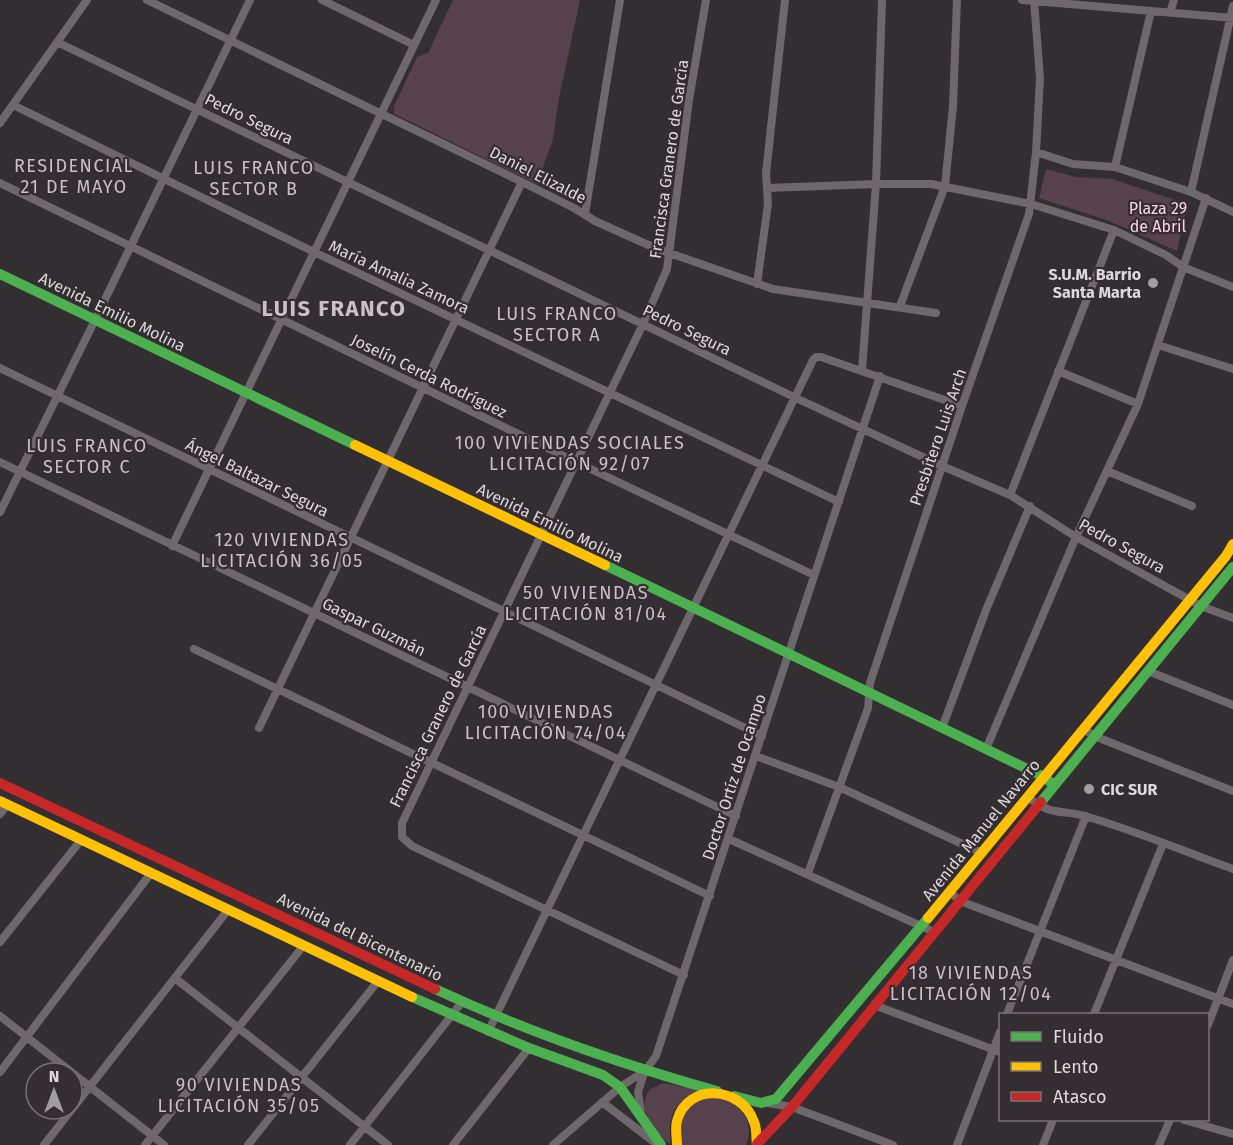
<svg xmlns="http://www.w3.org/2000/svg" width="1233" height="1145" font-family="'Fira Sans',sans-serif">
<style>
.green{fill:#56414d}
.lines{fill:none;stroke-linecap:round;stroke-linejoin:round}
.street{stroke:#6e676b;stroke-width:8}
.fast{stroke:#4caf50;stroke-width:10}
.slow{stroke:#ffc107;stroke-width:10}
.jam{stroke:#c62828;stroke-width:10}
.poi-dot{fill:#a29da0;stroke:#342d31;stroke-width:2}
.labels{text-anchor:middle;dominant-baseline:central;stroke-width:4.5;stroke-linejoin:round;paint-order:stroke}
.street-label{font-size:16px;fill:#ded9dc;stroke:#342d31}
.park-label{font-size:16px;fill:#fdd3e9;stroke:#342d31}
.poi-label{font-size:16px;font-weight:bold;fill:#ded9dc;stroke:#342d31;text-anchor:end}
.neighbourhood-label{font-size:18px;letter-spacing:1.5px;fill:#cac0c5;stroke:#342d31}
.district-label{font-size:22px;font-weight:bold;letter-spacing:1.5px;fill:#cac0c5;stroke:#342d31}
</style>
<rect width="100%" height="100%" fill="#332e31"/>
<path class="green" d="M453 0H580L559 98 553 139 537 184 394 114V106L417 57 428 53Z
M1046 169 1076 177 1112 179 1187 204 1177 251 1109 221 1039 198Z
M663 1083 698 1090C673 1103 667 1117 671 1145 656 1134 634 1108 650 1089Z
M709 1097C735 1098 757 1117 746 1145H682C680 1140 680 1137 681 1131 683 1110 689 1103 709 1097Z"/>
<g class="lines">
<path class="street" d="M147 0 522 182 574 208 595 221 655 248 773 289 936 313
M322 0 414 45
M1022 0 1233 18
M1170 12 1174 0
M59 43 796 398 942 466 1010 495 1076 537 1201 606 1233 618
M13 105 314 252 839 502
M0 123 87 0
M1036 152 1073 164 1115 167 1191 192 1233 212
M1115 167 1151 11
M0 183 576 462 814 575
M767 188 876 184H931L1031 204 1114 230 1166 255 1183 267 1233 287
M1191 192 1233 6
M585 214 620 0
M757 284 768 204 766 173 785 0
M900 306 945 186 953 106 957 0
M1158 345 1233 369
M0 368 762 736
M862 370 876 184 882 0
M1058 371 1138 404
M0 462 736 816
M1107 471 1192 506
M1010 495 1114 230
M0 512 95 320 250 0
M172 546 436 0
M194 649 710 896
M1148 671 1233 705
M259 728 522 182
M942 728 986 610 1030 506
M1084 729 1094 736 1233 791
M986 749 1076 537 1138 404 1206 198
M756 756 839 787 982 853
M1028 797C1051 817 1063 809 1088 817 1137 831 1185 852 1233 869
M0 814 7 805
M729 839 934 932
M808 873 868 708 870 683 962 406 1029 214 1036 152 1040 78 1034 0
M950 892 960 901 1233 1004
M0 942 81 840
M684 975 412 846 402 837V823L643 324 667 269 689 100 706 0
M176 979 388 1145
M874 1005 1000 1052
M1007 1014 1086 816
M1094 1014 1163 844
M0 1016 164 1145
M1208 1025 1233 960
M488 1032 813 360 816 357H821L962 406
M0 1072 151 873
M602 1102 658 1145
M768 1103 792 1107 893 1145
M641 1113 638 1092 644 1073
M1184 1120 1233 1134
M44 1145 228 910
M145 1145 304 945
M248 1145 378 981
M350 1145 462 1002
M453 1145 529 1048
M553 1145 620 1087 645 1071 656 1056 880 376
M957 1145 1000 1032
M1043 1145 1053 1120
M1159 1145 1170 1120"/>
<path class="fast" d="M0 274 355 445
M605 565 1044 777 1054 785
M1041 802 1233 567
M435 989C526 1031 620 1064 717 1091
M412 997 529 1048 603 1075 620 1087 661 1145
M734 1096 761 1103 776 1099 928 918"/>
<path class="slow" d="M355 445 605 565
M0 801 412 997
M928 918 1226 556 1233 544
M677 1145C677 1138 675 1128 677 1121 687 1082 742 1086 754 1122 757 1128 756 1138 757 1145"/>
<path class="jam" d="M0 783 435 989
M757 1144 792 1107 1041 802"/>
</g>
<g class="poi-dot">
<circle cx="1153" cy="283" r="6"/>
<circle cx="1089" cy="789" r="6"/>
</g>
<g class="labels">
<g class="street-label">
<text transform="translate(249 119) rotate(26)">Pedro Segura</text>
<text transform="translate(669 159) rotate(-82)">Francisca Granero de García</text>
<text transform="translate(538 175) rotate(27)">Daniel Elizalde</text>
<text transform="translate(399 277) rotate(25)">María Amalia Zamora</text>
<text transform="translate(112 312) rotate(26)">Avenida Emilio Molina</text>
<text transform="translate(687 330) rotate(26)">Pedro Segura</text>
<text transform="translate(429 376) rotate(26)">Joselín Cerda Rodríguez</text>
<text transform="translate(938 437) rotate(-71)">Presbítero Luis Arch</text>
<text transform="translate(257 478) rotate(26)">Ángel Baltazar Segura</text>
<text transform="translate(550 523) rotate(26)">Avenida Emilio Molina</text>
<text transform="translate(1122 546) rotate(29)">Pedro Segura</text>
<text transform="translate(374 627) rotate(26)">Gaspar Guzmán</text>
<text transform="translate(438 716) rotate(-64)">Francisca Granero de García</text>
<text transform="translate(734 777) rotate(-72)">Doctor Ortíz de Ocampo</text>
<text transform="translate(981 830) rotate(-51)">Avenida Manuel Navarro</text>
<text transform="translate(360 937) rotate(26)">Avenida del Bicentenario</text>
</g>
<g class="park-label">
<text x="1158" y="208">Plaza 29<tspan x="1158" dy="18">de Abril</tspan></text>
</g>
<g class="poi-label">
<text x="1141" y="274">S.U.M. Barrio<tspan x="1141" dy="18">Santa Marta</tspan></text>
<text x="1101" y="789" text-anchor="start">CIC SUR</text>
</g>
<g class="neighbourhood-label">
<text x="74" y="166">RESIDENCIAL<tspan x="74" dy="21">21 DE MAYO</tspan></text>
<text x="254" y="168">LUIS FRANCO<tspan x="254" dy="21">SECTOR B</tspan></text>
<text x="557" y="314">LUIS FRANCO<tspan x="557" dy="21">SECTOR A</tspan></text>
<text x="570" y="443">100 VIVIENDAS SOCIALES<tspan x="570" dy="21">LICITACIÓN 92/07</tspan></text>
<text x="87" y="446">LUIS FRANCO<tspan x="87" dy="21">SECTOR C</tspan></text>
<text x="282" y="540">120 VIVIENDAS<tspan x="282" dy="21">LICITACIÓN 36/05</tspan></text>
<text x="586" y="593">50 VIVIENDAS<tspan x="586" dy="21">LICITACIÓN 81/04</tspan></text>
<text x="546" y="712">100 VIVIENDAS<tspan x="546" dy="21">LICITACIÓN 74/04</tspan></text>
<text x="971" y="973">18 VIVIENDAS<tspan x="971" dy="21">LICITACIÓN 12/04</tspan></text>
<text x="239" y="1085">90 VIVIENDAS<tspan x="239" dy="21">LICITACIÓN 35/05</tspan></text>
</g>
<g class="district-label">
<text x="334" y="308">LUIS FRANCO</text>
</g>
</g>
<rect x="999" y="1013" width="210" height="108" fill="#342d31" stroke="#787275" stroke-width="1.5"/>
<rect x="1011" y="1032" width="30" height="9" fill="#4caf50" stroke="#787275" stroke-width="1.5"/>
<text x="1053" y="1043" font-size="18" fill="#ded9dc">Fluido</text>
<rect x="1011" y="1062" width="30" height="9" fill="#ffc107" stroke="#787275" stroke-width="1.5"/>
<text x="1053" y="1073" font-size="18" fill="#ded9dc">Lento</text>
<rect x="1011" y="1092" width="30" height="9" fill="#c62828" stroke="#787275" stroke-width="1.5"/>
<text x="1053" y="1103" font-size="18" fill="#ded9dc">Atasco</text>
<g transform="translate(54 1091)"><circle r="28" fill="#342d31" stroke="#787275" stroke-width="1.5"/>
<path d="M0-4.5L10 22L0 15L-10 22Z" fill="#a29da0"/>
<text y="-9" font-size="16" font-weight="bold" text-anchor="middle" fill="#ded9dc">N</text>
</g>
</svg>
